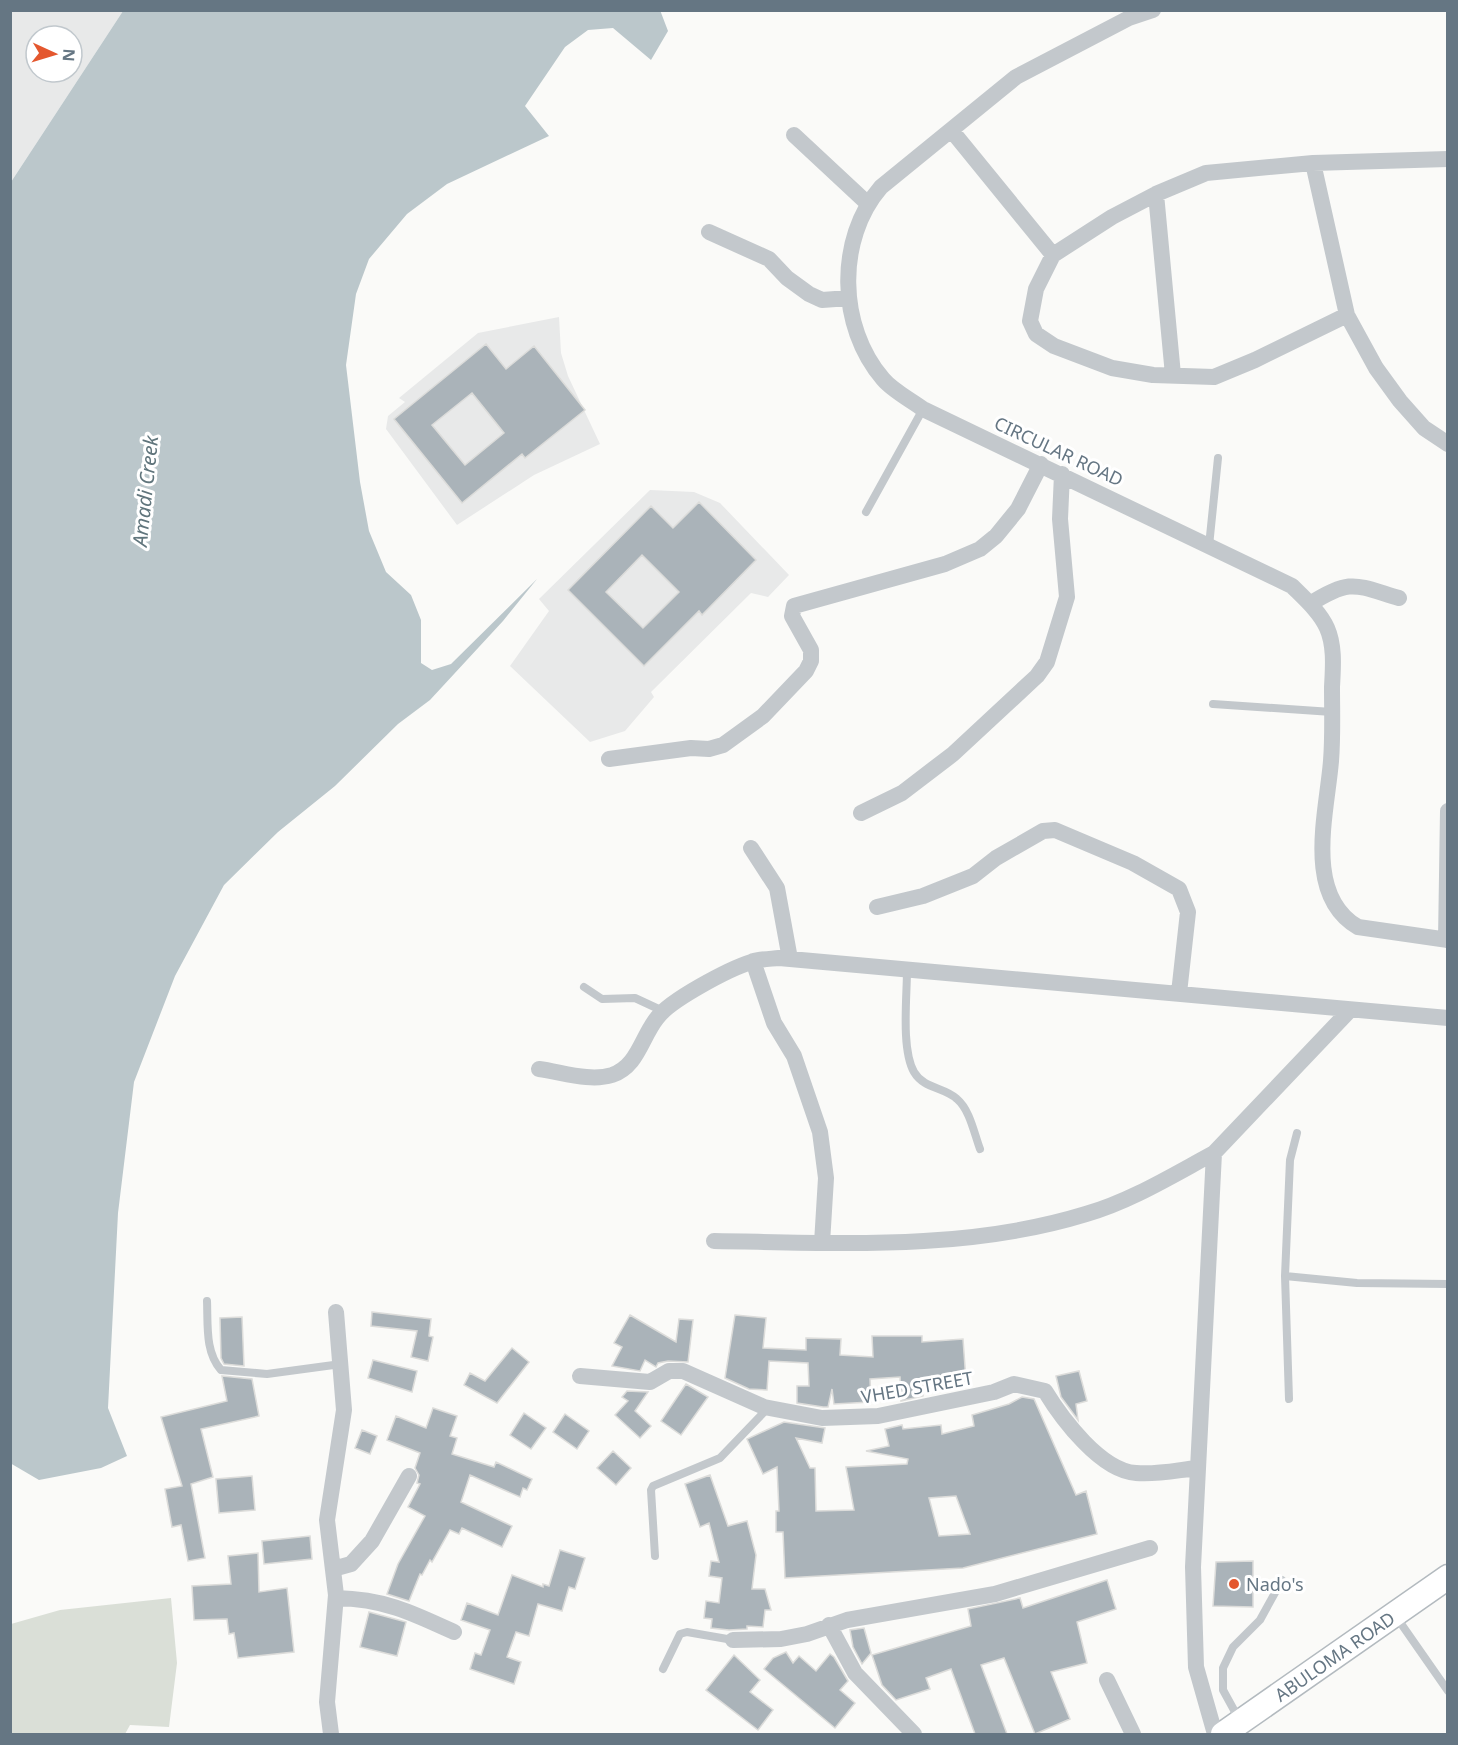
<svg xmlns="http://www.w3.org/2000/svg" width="1458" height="1745" font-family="'Noto Sans',sans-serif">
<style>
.built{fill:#e8e9e9;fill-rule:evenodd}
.green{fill:#dadfd7}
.water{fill:#bbc7cb}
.building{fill:#aab3b9;stroke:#dcdcda;stroke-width:1.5;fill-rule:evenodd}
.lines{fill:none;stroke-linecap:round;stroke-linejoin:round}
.secondary-casing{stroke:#b3babf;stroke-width:27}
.lane{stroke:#c3c8cc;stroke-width:8}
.street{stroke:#c3c8cc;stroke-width:16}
.secondary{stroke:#fff;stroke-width:24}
.poi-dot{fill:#e4572e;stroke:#fff;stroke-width:2}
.labels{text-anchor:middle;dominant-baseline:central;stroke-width:6;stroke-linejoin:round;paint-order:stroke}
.street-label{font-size:18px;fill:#657683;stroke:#fff}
.poi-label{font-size:18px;fill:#657683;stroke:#fff;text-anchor:start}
.water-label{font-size:20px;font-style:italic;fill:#60757c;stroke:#fff}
</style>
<rect width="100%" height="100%" fill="#fafaf8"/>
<path class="built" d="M11 11H123L11 182ZM36 36H72V72H36Z
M559 317 561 353 568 376 600 444 534 475 457 525 386 429 388 416 405 402 399 398 478 333Z
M650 490 694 492 720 503 789 575 768 597 751 593 651 692 654 697 625 731 590 742 510 666 549 611 539 599Z"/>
<path class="green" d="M171 1598 177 1663 169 1727 130 1725 125 1734H11V1624L60 1610Z"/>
<path class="water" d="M123 11 660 10 668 31 651 60 613 28 588 30 565 47 525 106 549 136 447 184 407 214 369 259 356 294 346 365 360 482 369 531 386 572 411 595 421 620V663L432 670 451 664 537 579 503 621 430 700 398 724 335 786 278 832 224 885 175 976 134 1082 118 1213 108 1408 127 1456 101 1468 39 1480 10 1463 11 182Z"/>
<path class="building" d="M486 344 506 369 534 346 585 410 525 458 522 454 462 503 394 419ZM472 393 504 433 465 465 432 425Z
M699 502 756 560 702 615 699 611 644 666 568 590 651 506 673 528ZM642 555 679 592 643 628 606 592Z
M372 1312 431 1319 429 1336 433 1337 428 1361 411 1357 417 1331 371 1326Z
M630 1315 676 1342 679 1319 693 1320 688 1362 668 1361 658 1363 656 1367 645 1360 640 1371 612 1366 622 1347 614 1343Z
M735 1315 766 1318 763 1348 806 1350V1338L841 1339 840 1355 873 1357 872 1336H922V1342L963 1339 966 1381 923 1384V1396L901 1401 900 1377 870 1379 871 1402 834 1404 832 1389 828 1407H823L797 1403V1386H809L808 1363 769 1361 767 1390 749 1389 725 1378Z
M242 1317 244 1366 224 1364 221 1358 220 1318Z
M512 1348 529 1362 497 1403 464 1385 470 1373 485 1381Z
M373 1360 417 1371 412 1392 368 1378Z
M1079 1371 1087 1401 1076 1404 1078 1420 1061 1397 1056 1376Z
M222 1376 252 1379 259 1416 201 1429 213 1477 191 1484 205 1558 188 1561 181 1525 172 1527 165 1489 182 1486 161 1417 227 1401Z
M686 1384 708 1397 681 1435 661 1421Z
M627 1391 648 1392 635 1411 651 1426 640 1438 615 1415 628 1401 622 1397Z
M1022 1397 1034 1399 1076 1495 1086 1491 1097 1534 963 1568 785 1578 783 1532H776V1511H779L777 1467 763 1474 747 1439 784 1422 825 1428 822 1443 796 1438 810 1468H815L816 1511 854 1510 846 1467 907 1464 908 1459 866 1451 889 1446 885 1429 902 1425 903 1429 941 1425 942 1434 974 1426 972 1415 1009 1404ZM956 1496 970 1534 939 1536 929 1498Z
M433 1408 457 1416 450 1436 457 1438 452 1454 494 1467 496 1462 532 1479 527 1490 523 1488 520 1497 470 1475 461 1502 512 1526 502 1547 462 1528 459 1534 450 1530 432 1562 430 1560 422 1575 420 1574 409 1601 387 1594 398 1564 425 1516 408 1507 420 1484 417 1483 419 1475 415 1468 420 1453 387 1440 396 1416 426 1428Z
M524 1413 546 1428 531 1449 510 1435Z
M565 1414 589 1431 577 1449 553 1432Z
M362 1430 377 1436 370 1454 355 1448Z
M613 1451 631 1468 616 1485 597 1468Z
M710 1475 728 1526 747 1521 756 1555 752 1589H765L771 1610H765L763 1627 747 1626V1629L729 1630 711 1628 712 1619 704 1618 706 1601 719 1603 722 1578 709 1576 711 1561 719 1562 709 1523 700 1527 685 1484Z
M252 1476 255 1510 219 1513 216 1479Z
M310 1536 312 1559 264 1564 262 1541Z
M560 1550 585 1558 575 1589 569 1587 562 1611 538 1604 529 1636 516 1632 507 1657 521 1662 514 1684 470 1669 475 1653 481 1655 490 1630 461 1620 467 1603 498 1615 512 1575 543 1587V1584L549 1586Z
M258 1553 259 1592 287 1588 294 1652 238 1658 234 1633 229 1634 227 1619 194 1620 192 1586 231 1584 228 1556Z
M1253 1561V1607L1213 1606 1216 1562Z
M1107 1580 1116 1609 1077 1622 1087 1663 1051 1672 1070 1719 1035 1734 1004 1658 981 1665 1007 1734H975L951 1669 926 1678 930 1689 896 1700 882 1685 872 1655 971 1626 968 1609 1020 1598 1023 1608Z
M369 1612 406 1622 397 1656 360 1647Z
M864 1628 871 1653 862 1664 853 1647 850 1630Z
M786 1652 793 1663 799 1656 816 1671 830 1654 834 1657 848 1681 840 1690 855 1703 835 1728 764 1669 773 1658Z
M734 1655 760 1680 750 1692 773 1710 758 1730 706 1690Z"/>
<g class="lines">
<g class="secondary-casing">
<g id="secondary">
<path id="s1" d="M1223 1734 1448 1577"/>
</g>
</g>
<path class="lane" d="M866 512 923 409
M1209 546 1218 458
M1213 704 1332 712
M907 970C907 997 901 1049 914 1072 924 1089 944 1087 957 1099 970 1110 974 1133 980 1149
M584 987 602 999 635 998 663 1011
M1285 1276 1357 1283 1448 1284
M207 1301C208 1325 205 1352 221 1370L267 1374 341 1364
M1289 1399 1285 1276 1290 1160 1297 1133
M655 1556 651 1490 653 1486 720 1458 768 1408
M1395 1615 1448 1691
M663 1669 680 1634 687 1632 733 1640
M1240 1721 1223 1690V1668L1233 1647 1260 1620 1282 1580"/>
<path class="street" d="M1153 10 1129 18 1016 77 881 187C836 239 838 327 883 379 893 391 911 400 923 409L1292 586C1304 598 1320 612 1327 628 1335 646 1333 668 1332 687 1332 712 1333 736 1331 761 1327 812 1303 895 1358 927L1448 940
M952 131 1053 255
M794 135 867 203
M1313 163 1347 315 1376 368 1400 401 1424 428 1448 444
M1156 194 1173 375
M709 232 769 259 787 278 809 294 822 300 849 298
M1347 315 1255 360 1214 377 1153 375 1112 368 1054 346 1036 334 1030 321 1036 289 1053 255 1112 217 1156 194 1206 173 1313 163 1448 159
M1310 604C1351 578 1355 585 1399 598
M609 759 691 748 709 749 723 745 763 716 806 671 811 661V650L792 616 794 606 945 564 980 549 996 536 1018 509 1041 464
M861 813 902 793 953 754 1037 676 1047 662 1067 597 1060 519 1062 474
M751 848 777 888 790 959
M877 907 923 896 973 876 996 858 1043 831 1055 830 1133 863 1179 889 1188 912 1179 993
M1446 940 1448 811
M753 961 774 1023 794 1056 820 1132 826 1178 822 1243
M539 1069C562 1072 590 1082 612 1075 638 1066 641 1038 657 1018 670 1000 729 969 751 962 760 959 770 959 779 958L1448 1018
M714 1241C839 1243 966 1251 1086 1214 1131 1201 1173 1175 1214 1153
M580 1376 650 1382 669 1371H683L764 1407 822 1418 878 1416 994 1392 1014 1384 1045 1391C1062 1419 1101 1471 1136 1473 1156 1475 1178 1470 1197 1468
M333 1569 351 1564 372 1541 409 1476
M336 1598C384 1599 411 1612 454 1632
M829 1625 855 1673 914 1734
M733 1640 781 1639 807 1634 847 1620 995 1594 1150 1548
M1107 1680 1133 1734
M331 1734 327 1702 336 1595 327 1520 344 1410 336 1312
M1215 1734 1196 1667 1193 1567 1214 1153 1350 1010"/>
<use href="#secondary" class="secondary"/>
</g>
<circle class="poi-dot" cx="1234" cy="1584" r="6"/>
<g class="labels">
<g class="street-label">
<text transform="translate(1059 451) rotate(25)">CIRCULAR ROAD</text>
<text transform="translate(917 1387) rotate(-10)">VHED STREET</text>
<text stroke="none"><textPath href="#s1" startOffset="136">ABULOMA ROAD</textPath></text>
</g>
<g class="poi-label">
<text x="1246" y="1584">Nado's</text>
</g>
<g class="water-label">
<text transform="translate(145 491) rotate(-84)">Amadi Creek</text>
</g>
</g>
<rect width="1458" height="1745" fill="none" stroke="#657683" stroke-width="24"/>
<g transform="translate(54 54) rotate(94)"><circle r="28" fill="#ffffff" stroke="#c1c8cd" stroke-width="1.5"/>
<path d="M0-4.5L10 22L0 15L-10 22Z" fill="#e4572e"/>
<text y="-9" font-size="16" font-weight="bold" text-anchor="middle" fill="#657683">N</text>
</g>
</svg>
